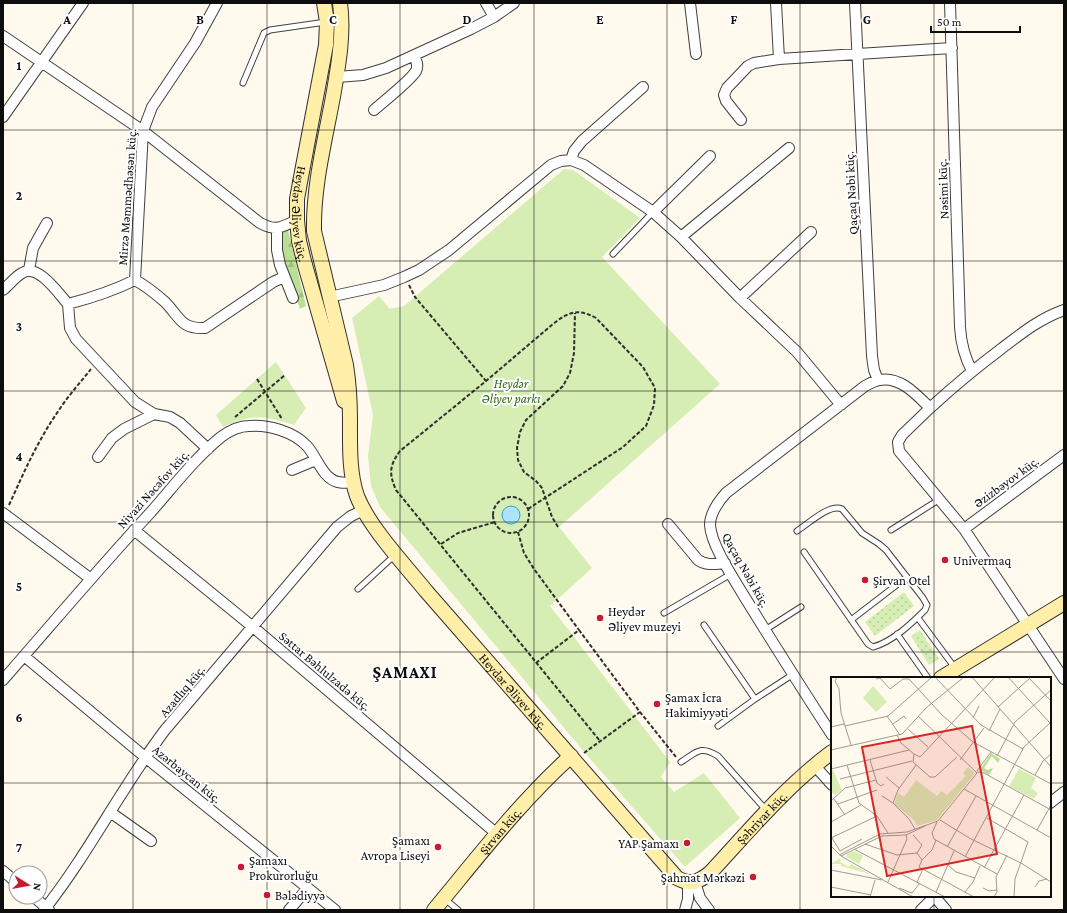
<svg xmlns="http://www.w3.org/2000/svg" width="1067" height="913" font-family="'Crimson Pro',serif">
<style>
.grass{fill:url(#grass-dots)}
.forest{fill:url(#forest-firs)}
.park{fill:#d6edb4}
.water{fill:#ade4fb;stroke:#2fa1d8}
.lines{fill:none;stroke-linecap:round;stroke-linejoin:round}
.lane-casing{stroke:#404040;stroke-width:7}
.street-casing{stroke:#404040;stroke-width:12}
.secondary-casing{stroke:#2f2f2f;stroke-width:16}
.path{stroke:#2f2f2f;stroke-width:2;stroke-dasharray:4 2;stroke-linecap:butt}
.lane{stroke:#fff;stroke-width:5}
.street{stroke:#fff;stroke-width:10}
.secondary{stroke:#ffefa8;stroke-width:14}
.grid{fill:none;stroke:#0d0d0d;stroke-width:1;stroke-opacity:0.55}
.poi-dot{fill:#c81a30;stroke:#fff;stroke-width:1.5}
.labels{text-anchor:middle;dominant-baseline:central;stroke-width:4;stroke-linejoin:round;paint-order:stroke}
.street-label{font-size:13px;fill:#0d0d0d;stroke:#fff}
.park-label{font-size:13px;font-style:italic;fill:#306a18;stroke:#fff}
.poi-label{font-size:13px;fill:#0d0d0d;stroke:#fff;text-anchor:start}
.district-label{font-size:17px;font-weight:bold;letter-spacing:1px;fill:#0d0d0d;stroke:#fff}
.inset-road{fill:none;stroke:#9e9b93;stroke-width:1}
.view{fill:#d62828;fill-opacity:0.15;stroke:#d62828;stroke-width:2}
.inset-edge{fill:none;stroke:#0d0d0d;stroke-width:2}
.grid-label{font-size:13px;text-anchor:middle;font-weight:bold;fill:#0d0d0d;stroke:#fff;stroke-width:4;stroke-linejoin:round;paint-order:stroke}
</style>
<defs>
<pattern id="grass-dots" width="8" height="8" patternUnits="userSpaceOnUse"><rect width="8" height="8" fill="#d6edb4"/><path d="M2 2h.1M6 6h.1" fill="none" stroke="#b6ca9a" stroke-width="1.8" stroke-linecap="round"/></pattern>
<pattern id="forest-firs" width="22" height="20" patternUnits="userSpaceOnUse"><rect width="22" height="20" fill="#badf92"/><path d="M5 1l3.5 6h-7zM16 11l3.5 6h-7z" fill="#9fbe7d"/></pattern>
</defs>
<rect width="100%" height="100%" fill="#fffaed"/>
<path class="grass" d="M904 592 914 606 875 636 865 622Z
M920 630 939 659 929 665 911 636Z"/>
<path class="forest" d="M288 230 306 306 300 309 284 260 281 233Z"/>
<path class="park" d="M564 169 573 170 640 218 602 257 720 384 559 527 592 568 550 606 670 762 661 777 674 792 704 773 740 818 685 867 585 753 380 507 371 486 368 456 373 415 352 318 379 296 390 309 404 306Z
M276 362 306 408 294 425C264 416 252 413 223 427L216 415Z"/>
<path class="water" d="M502 515a9 9 0 1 1 18 0a9 9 0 1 1-18 0Z"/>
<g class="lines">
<g class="lane-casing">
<path id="lane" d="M243 83 264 33 270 30 326 22
M613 254 653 212
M891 530 940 499
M797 531C808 524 830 503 842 509L862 533 879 544 886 550 923 598 927 605 925 610C911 624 892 642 873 647L868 644 804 552
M358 589 395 555
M664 613 731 574
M918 618 955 668
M851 620 907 577
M704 625 755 699
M765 630 801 607
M897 634 928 678
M718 726 755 699 792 675
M681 762C697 752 700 745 718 756L766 810
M445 899 458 910"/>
</g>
<g class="street-casing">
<path id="street" d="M486 3 494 17
M690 3 696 54
M776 3 779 59
M855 3 872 356 874 370 878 380
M950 3 960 327C961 344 964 356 972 371
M3 36 143 131 260 223C277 232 281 227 297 220
M337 77 363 75 386 68 471 29 494 17 514 3
M374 110C383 102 411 80 416 71 419 65 416 60 414 56
M3 117 83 3
M741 120 726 101 724 95 727 88 748 66 754 63 779 59 952 48
M571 160 574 151 582 141 643 87
M653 212 710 156
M277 229V250L280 265 293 298
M681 237 789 148
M29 270 33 248 47 223
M135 280C146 286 156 294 165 302 180 317 180 329 205 328L273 282 284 277
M3 290C9 285 15 277 22 273 38 263 58 293 68 304 91 298 113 291 135 280L143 131 152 107 195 43 217 3
M329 297 384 285 404 277 419 270 449 250 551 165 561 161 571 160 584 165 653 212 681 237 740 298 797 352 841 405
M740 298 811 232
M68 304 70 328 76 339 135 402 154 414 170 417 180 423 208 449
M930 408 902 435 898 442 899 451 964 529 1064 679
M98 457 112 438 124 429 154 414
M292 470 316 460
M3 513 91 579
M668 524 698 560C707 566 715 564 725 563
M964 529 1064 455
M134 530 253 627 497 834
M24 656 145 757 335 910
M3 680C52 624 100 567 151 512 173 487 195 458 221 437 229 431 239 426 249 426 268 424 294 432 307 446 317 457 323 479 338 482 343 483 349 483 353 482
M832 735C802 689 773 643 744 596 734 579 711 545 710 525 710 513 718 502 726 493L865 386C869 384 874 381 879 380 900 376 916 394 930 408 953 387 977 367 1001 349 1022 333 1039 319 1064 310
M814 765 832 785
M1050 803 1064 792
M110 812 151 841
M3 871 16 882
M695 882 700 898 709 910
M934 896 946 910
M34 897 49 910
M44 910C89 853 121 788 165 730L337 527 351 516 364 510
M289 910 308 888
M685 910 688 899V882
M921 910 935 896"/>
</g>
<g class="secondary-casing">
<g id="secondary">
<path id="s1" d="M324 3 327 22 326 45 301 177 297 199V220L299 241 305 265 344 401"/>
<path id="s2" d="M340 3C344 32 339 62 334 91 326 137 313 184 314 231L346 365C349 384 350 402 350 420 350 445 349 473 357 496 369 527 405 565 426 591L677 878C692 886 698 882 710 873 749 831 786 786 832 752"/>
<path d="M941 678 1064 603"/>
<path id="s3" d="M434 910C478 857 520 802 571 756"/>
</g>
</g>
<path class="path" d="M409 285 415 297 486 381
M257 379 282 419
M235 417 285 375
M493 515a18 18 0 1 1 36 0a18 18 0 1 1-36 0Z
M9 505C24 472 38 440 59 410 68 396 80 383 91 369
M528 509 623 447 646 426 654 405 655 388 643 367 596 318C578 308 568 312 553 324L486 381 400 451C389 466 389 474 396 490L600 741
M558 527 552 517 542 488 536 481 524 472 518 460 517 448 520 432 526 420 563 386 570 373 574 353 575 313
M518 532 524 553 534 569 579 630
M441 544 458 533 495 522
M536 663 579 630 640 712 676 757
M584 753 640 712"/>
<use href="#lane" class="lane"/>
<use href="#street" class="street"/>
<use href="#secondary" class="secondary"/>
</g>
<path class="grid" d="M133 3V910M267 3V910M400 3V910M534 3V910M667 3V910M800 3V910M934 3V678M3 130H1064M3 261H1064M3 391H1064M3 522H1064M3 652H1064M3 783H832M1050 783H1064M934 896V910"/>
<g class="poi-dot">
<circle cx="945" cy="560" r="4"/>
<circle cx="865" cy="580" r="4"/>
<circle cx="600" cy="618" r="4"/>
<circle cx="657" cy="704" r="4"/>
<circle cx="687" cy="843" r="4"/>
<circle cx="438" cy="847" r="4"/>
<circle cx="241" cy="867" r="4"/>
<circle cx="753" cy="877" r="4"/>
<circle cx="267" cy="895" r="4"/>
</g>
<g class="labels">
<g class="street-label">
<text transform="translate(943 189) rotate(-92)">Nəsimi küç.</text>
<text transform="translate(851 193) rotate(-93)">Qaçaq Nəbi küç.</text>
<text transform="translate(127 197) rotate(-86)">Mirzə Məmmədhəsən küç.</text>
<text stroke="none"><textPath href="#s1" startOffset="214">Heydər Əliyev küç.</textPath></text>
<text transform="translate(1006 482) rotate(-36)">Əzizbəyov küç.</text>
<text transform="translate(153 489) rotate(-48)">Niyazi Nəcəfov küç.</text>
<text transform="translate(746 570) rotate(61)">Qaçaq Nəbi küç.</text>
<text transform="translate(325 671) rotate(40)">Səttar Bəhlulzadə küç.</text>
<text transform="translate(182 691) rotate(-50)">Azadlıq küç.</text>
<text stroke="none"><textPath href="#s2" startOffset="751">Heydər Əliyev küç.</textPath></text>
<text transform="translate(187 774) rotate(39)">Azərbaycan küç.</text>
<text stroke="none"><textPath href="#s2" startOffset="1111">Şəhriyar küç.</textPath></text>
<text stroke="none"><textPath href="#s3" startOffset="103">Şirvan küç.</textPath></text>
</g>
<g class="park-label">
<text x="511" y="383">Heydər<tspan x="511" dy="15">Əliyev parkı</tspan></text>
</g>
<g class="poi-label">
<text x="953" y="560">Univermaq</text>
<text x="873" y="580">Şirvan Otel</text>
<text x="608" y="611">Heydər<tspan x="608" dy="15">Əliyev muzeyi</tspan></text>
<text x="665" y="697">Şamax İcra<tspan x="665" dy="15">Hakimiyyəti</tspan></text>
<text x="430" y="840" text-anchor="end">Şamaxı<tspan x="430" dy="15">Avropa Liseyi</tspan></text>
<text x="679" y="843" text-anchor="end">YAP Şamaxı</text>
<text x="249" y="860">Şamaxı<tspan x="249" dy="15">Prokurorluğu</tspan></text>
<text x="745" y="877" text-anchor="end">Şahmat Mərkəzi</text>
<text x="275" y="895">Bələdiyyə</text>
</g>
<g class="district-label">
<text x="405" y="672">ŞAMAXI</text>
</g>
</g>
<g transform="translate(831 677)">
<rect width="220" height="220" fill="#fffaed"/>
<path d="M42 9 56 25 45 35 32 21ZM10 181 9 185 18 190 20 187 39 197 10 189V187H0Z" fill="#d6edb4"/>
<path d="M160 76 169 82 167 86 161 79 153 91 156 93 162 91 158 98 149 93Z" fill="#badf92"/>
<path d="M137 90 144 96 106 143 86 149 83 143 63 127 67 116 73 120 85 103 106 119 110 114 116 118 135 99 132 96ZM188 92 205 101 200 111 207 116 203 122 178 109ZM2 93 11 113 4 118 0 114V94ZM23 174 32 179 28 187 16 180V177Z" fill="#d6edb4"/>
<path class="inset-road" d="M6 0 4 4 8 12 10 36 20 68M104 0 150 48 192 72M141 0 220 90M177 0 219 46M197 0 220 24M45 2 49 1 59 12 72 2H78L111 38 142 65 220 107M167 30 200 0M56 39 69 58M142 41 148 29M62 47 73 39 75 42M14 49 57 39 101 0M0 50 13 47M77 52 97 70M158 54 169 32M66 58 70 66 83 77 82 85 99 100H104L126 80M0 73 71 57 96 30 133 0M83 77 89 80 164 0M166 79 184 45 220 13M39 83 46 106 50 109 53 107M129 83 153 51M16 88 28 126 46 139 57 156M0 92 78 73M146 94 160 75M146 95 153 96 220 133M204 98 212 84 220 77M55 100 68 111M9 102 81 84M133 112 220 161M51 119 62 126M3 122 14 138M0 124 14 111 45 103M7 127 46 113M156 141 197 165 184 202 183 220M109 143 140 162 190 186 220 205M0 145 30 128M106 145 101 156 103 162 166 197M84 152 78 142 62 126 67 113 85 88M206 153 220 128M82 158 91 168 86 176M0 161 46 139M1 161 9 174 31 162M34 167 66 178 86 176 91 183 88 190 143 220M0 169 10 179 82 220M116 170 145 119M23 172 114 220M8 178 49 157 76 155 107 144 146 96 87 39M10 179 51 159 75 158 94 149M134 180 193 70 220 45M91 183 101 173 105 163M117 188 125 195 144 201M153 191 193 118M0 193 51 203M57 205 76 162 75 158M86 205 92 192M0 210 40 218M204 210 208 204 216 202M68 211 81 216 89 206M152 211 158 214 166 213M105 215 123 174M134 215 142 205 149 189M39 220 44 203M163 220 166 215 165 200 176 178"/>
<path class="view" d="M141 49 166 177 56 199 31 70Z"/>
<rect width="220" height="220" class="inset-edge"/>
</g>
<g class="grid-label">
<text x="67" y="24">A</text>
<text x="200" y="24">B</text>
<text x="333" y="24">C</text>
<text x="467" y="24">D</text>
<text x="600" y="24">E</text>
<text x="734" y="24">F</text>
<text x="867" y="24">G</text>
<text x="19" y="70">1</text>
<text x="19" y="200">2</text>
<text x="19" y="331">3</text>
<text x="19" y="461">4</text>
<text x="19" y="591">5</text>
<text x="19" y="722">6</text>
<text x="19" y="852">7</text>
</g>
<rect width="1067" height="913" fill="none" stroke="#0d0d0d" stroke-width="8"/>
<g transform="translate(28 885) rotate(101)"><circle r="19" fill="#ffffff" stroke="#9e9e9e"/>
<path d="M0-3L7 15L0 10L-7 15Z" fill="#c81a30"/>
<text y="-6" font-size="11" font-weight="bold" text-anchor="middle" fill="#0d0d0d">N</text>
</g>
<path d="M931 26v6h89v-6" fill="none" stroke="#0d0d0d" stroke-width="2"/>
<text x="937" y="26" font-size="12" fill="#0d0d0d" stroke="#ffffff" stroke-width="3" paint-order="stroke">50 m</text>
</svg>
